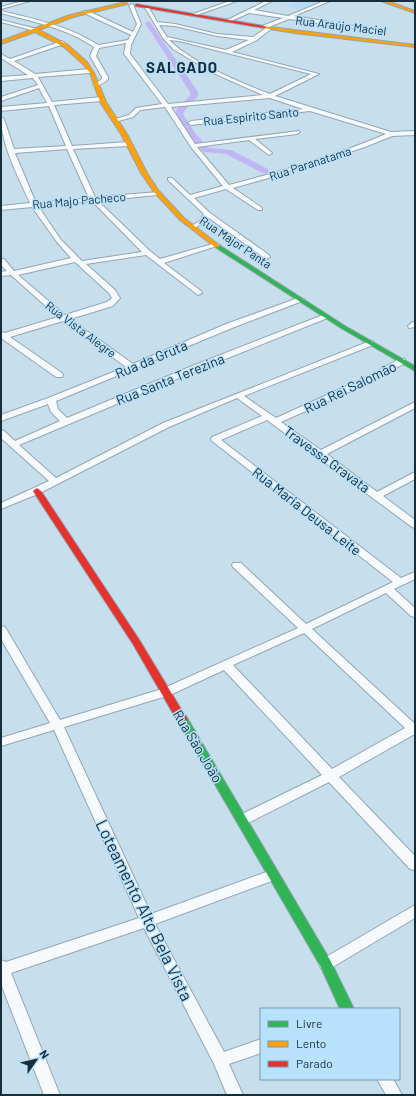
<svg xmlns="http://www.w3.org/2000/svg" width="416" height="1096" font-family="Barlow,sans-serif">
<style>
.built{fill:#b6dbf2}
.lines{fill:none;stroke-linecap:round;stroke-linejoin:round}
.canal{fill:#bfb6f3;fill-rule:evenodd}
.street-casing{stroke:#92a6b3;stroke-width:2}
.fast-casing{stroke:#92a6b3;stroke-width:2}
.slow-casing{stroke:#92a6b3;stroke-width:2}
.jam-casing{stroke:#92a6b3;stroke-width:2}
.street{fill:#f7fafc;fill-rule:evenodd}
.fast{fill:#30b455;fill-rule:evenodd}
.slow{fill:#ff9f0a;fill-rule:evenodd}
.jam{fill:#e5322d;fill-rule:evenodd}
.labels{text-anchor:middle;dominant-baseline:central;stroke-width:3;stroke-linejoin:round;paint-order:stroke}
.far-street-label{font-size:12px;fill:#182d3a;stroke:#b8e1fc}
.street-label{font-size:14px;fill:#182d3a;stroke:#b8e1fc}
.far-district-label{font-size:15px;font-weight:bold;letter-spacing:1px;fill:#182d3a;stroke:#b8e1fc}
.near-street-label{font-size:17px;fill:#182d3a;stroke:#b8e1fc}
</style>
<rect width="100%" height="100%" fill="#c7deed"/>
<path class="built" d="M299 1H313L318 2 298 10 284 6Z"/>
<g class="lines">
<path class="canal" d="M146 22H150L198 92V96L185 110 183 114 195 133 209 148 231 150 268 169 269 171 268 173H262L226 154 204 152 189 136 175 114 178 107 190 96V92L145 23Z"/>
<g class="street-casing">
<path id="street" d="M23 1H30L1 9V7Z
M230 1H237L194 16 190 15Z
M266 1H272L254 10 288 16 324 1H330L294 16 377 30 375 31 289 19 269 27 271 29 257 40 232 52 319 74 275 96 391 132 415 131V135L392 136 365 147 265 179 233 188 262 208V210H258L226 189 194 198 210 213 269 255 270 257 266 259 209 218 205 222 195 228 190 227 201 220 204 214 168 180V178H172L190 195 223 186 191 147 165 107 140 110 133 117 115 122 112 120 129 115 136 108 162 104 124 54 126 43 99 48 96 56 108 77V80L96 87 93 85 102 79V77L90 56 94 47C66 28 34 22 1 13V11C35 19 69 26 98 45L128 40 131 35 84 13V11H88L133 32 137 24 129 5 133 4 141 24 131 45 130 54 168 104 263 95 213 73 173 49 163 38 144 6H148L157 22 175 24 217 34 253 37 266 28H262V26L283 18 249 13 229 22 225 21ZM159 25 175 26 217 36 249 40 226 50 167 37ZM169 40 179 41 311 74 270 94C241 83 191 62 169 40ZM270 98 303 109 191 121 188 123 191 125 310 111 386 134C335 156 282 171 229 185L197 147 249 140 269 155 272 153 271 152 255 139 297 134 300 132 299 131 195 144 171 107Z
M1 20 37 29V30L35 31 1 22Z
M62 41 65 43 64 44 14 61 35 74 90 69 93 71 90 73 38 77 52 102 101 97 104 99 101 101 54 105 72 146 128 142 131 144 128 146 73 149 95 197 159 192 160 193 157 195 98 201 150 251 160 259 216 243 220 245 164 263 201 291 202 293 198 295 146 255 86 264 115 290 120 298 113 306 70 319 133 364 226 324 298 298H301L305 300 232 328 56 401 58 409 67 418 192 366 323 315H326L330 317 198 370 19 445 56 478 163 423 370 341H373V345L244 396 276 418 369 376 399 359H405V363L375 380 281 422 321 450 415 402V408L327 454 377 492 415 472V479L383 496 415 520V528L412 527 267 420 221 440 401 578 415 572V579L394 589 415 608V617L411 616 386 593 312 629 415 724V735H413L339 777 415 856V870L410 869 329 782 246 824 242 825 238 824 236 820 238 816 322 775 224 670 170 695 64 727 151 914 272 870 277 871 279 875 277 879 155 924 224 1052 261 1039V1053L229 1064 243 1095H227L214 1064 144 928 11 973 60 1095H44L1 984V960L6 962 139 918 54 730 1 746V738L50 723 1 639V626L5 627 60 720 162 689 298 628 233 567 232 565 233 563H241L306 624 393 582 212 441 211 439 212 437 262 416 237 398 169 427 40 493 1 509V503L49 481 1 438V430L4 431 15 441 60 421 51 412 48 404 1 421V415L48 398 126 367 63 321 10 337 62 373 63 375 62 377H56L1 338V332L5 333 58 317 11 275 1 276V272L7 271 1 265V259H4L14 271 71 258 57 242 32 207 1 210V206L30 203C19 178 1 145 1 117L4 119 14 149 66 146 49 106 1 111V107L47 103 39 88 1 101V97L38 85 33 78 1 81V77L28 75 1 58V54L10 59ZM67 149 89 198 36 203 15 153ZM92 201 142 252 82 261 61 240 38 206ZM75 262 109 293 112 298 107 302 65 315 18 275ZM304 633 405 728 332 769 233 665Z
M412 322H415V327L409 328 408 326Z
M415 905V918L331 968 326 970 321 968 319 964 321 960Z
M377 1079H393L402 1095H386Z"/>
</g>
<g class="fast-casing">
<path id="fast" d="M215 245H219L345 326 415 366V371L341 328 215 247Z
M182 715 186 716 330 960 354 1009H340L321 967 177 719 178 716Z"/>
</g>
<g class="slow-casing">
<path id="slow" d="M381 1H387L415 11V13Z
M126 2 127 4 73 17 39 30 68 45 87 62 94 73 106 102 127 134 147 173 158 190 184 218 219 245V247H215L180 220 154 192 141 173 121 134 100 102 90 73 83 64 64 47 35 32 1 44V41L70 15Z
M262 26 415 45V47L294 33 264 28Z"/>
</g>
<g class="jam-casing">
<path id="jam" d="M136 4 264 26 266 27 264 28 135 6Z
M37 488 41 491 140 641 187 719 186 722H178L133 644 33 491Z"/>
</g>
<use href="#street" class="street"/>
<use href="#fast" class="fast"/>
<use href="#slow" class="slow"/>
<use href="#jam" class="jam"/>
</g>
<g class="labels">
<g class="far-street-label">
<text transform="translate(341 25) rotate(7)">Rua Araújo Maciel</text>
<text transform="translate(251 116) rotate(-6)">Rua Espirito Santo</text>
<text transform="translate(310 163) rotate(-18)">Rua Paranatama</text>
<text transform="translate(79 200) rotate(-5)">Rua Majo Pacheco</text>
<text transform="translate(236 242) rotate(34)">Rua Major Panta</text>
<text transform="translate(81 329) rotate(37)">Rua Vista Alegre</text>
</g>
<g class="street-label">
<text transform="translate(151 359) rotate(-23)">Rua da Gruta</text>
<text transform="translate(170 379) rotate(-22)">Rua Santa Terezina</text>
<text transform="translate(350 387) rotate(-26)">Rua Rei Salomão</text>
<text transform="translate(327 459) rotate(36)">Travessa Gravata</text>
<text transform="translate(307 511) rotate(38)">Rua Maria Deusa Leite</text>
<text transform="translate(198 746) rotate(59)">Rua São João</text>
</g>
<g class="far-district-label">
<text x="182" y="67">SALGADO</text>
</g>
<g class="near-street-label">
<text transform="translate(145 910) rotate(64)">Loteamento Alto Bela Vista</text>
</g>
</g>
<rect width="416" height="1096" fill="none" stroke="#182d3a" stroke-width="4"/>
<rect x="260" y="1008" width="140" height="72" fill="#b8e1fc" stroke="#7899ae"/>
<rect x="268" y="1021" width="20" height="6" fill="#30b455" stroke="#7899ae"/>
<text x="296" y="1028" font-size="12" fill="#182d3a">Livre</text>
<rect x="268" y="1041" width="20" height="6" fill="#ff9f0a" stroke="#7899ae"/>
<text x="296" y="1048" font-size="12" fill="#182d3a">Lento</text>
<rect x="268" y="1061" width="20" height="6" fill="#e5322d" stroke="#7899ae"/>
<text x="296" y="1068" font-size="12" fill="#182d3a">Parado</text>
<g transform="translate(36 1060) rotate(56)" stroke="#b8e1fc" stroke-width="3" paint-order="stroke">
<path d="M0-3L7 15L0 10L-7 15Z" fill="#182d3a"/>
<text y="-6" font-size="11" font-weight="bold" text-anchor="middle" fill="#182d3a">N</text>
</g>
</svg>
